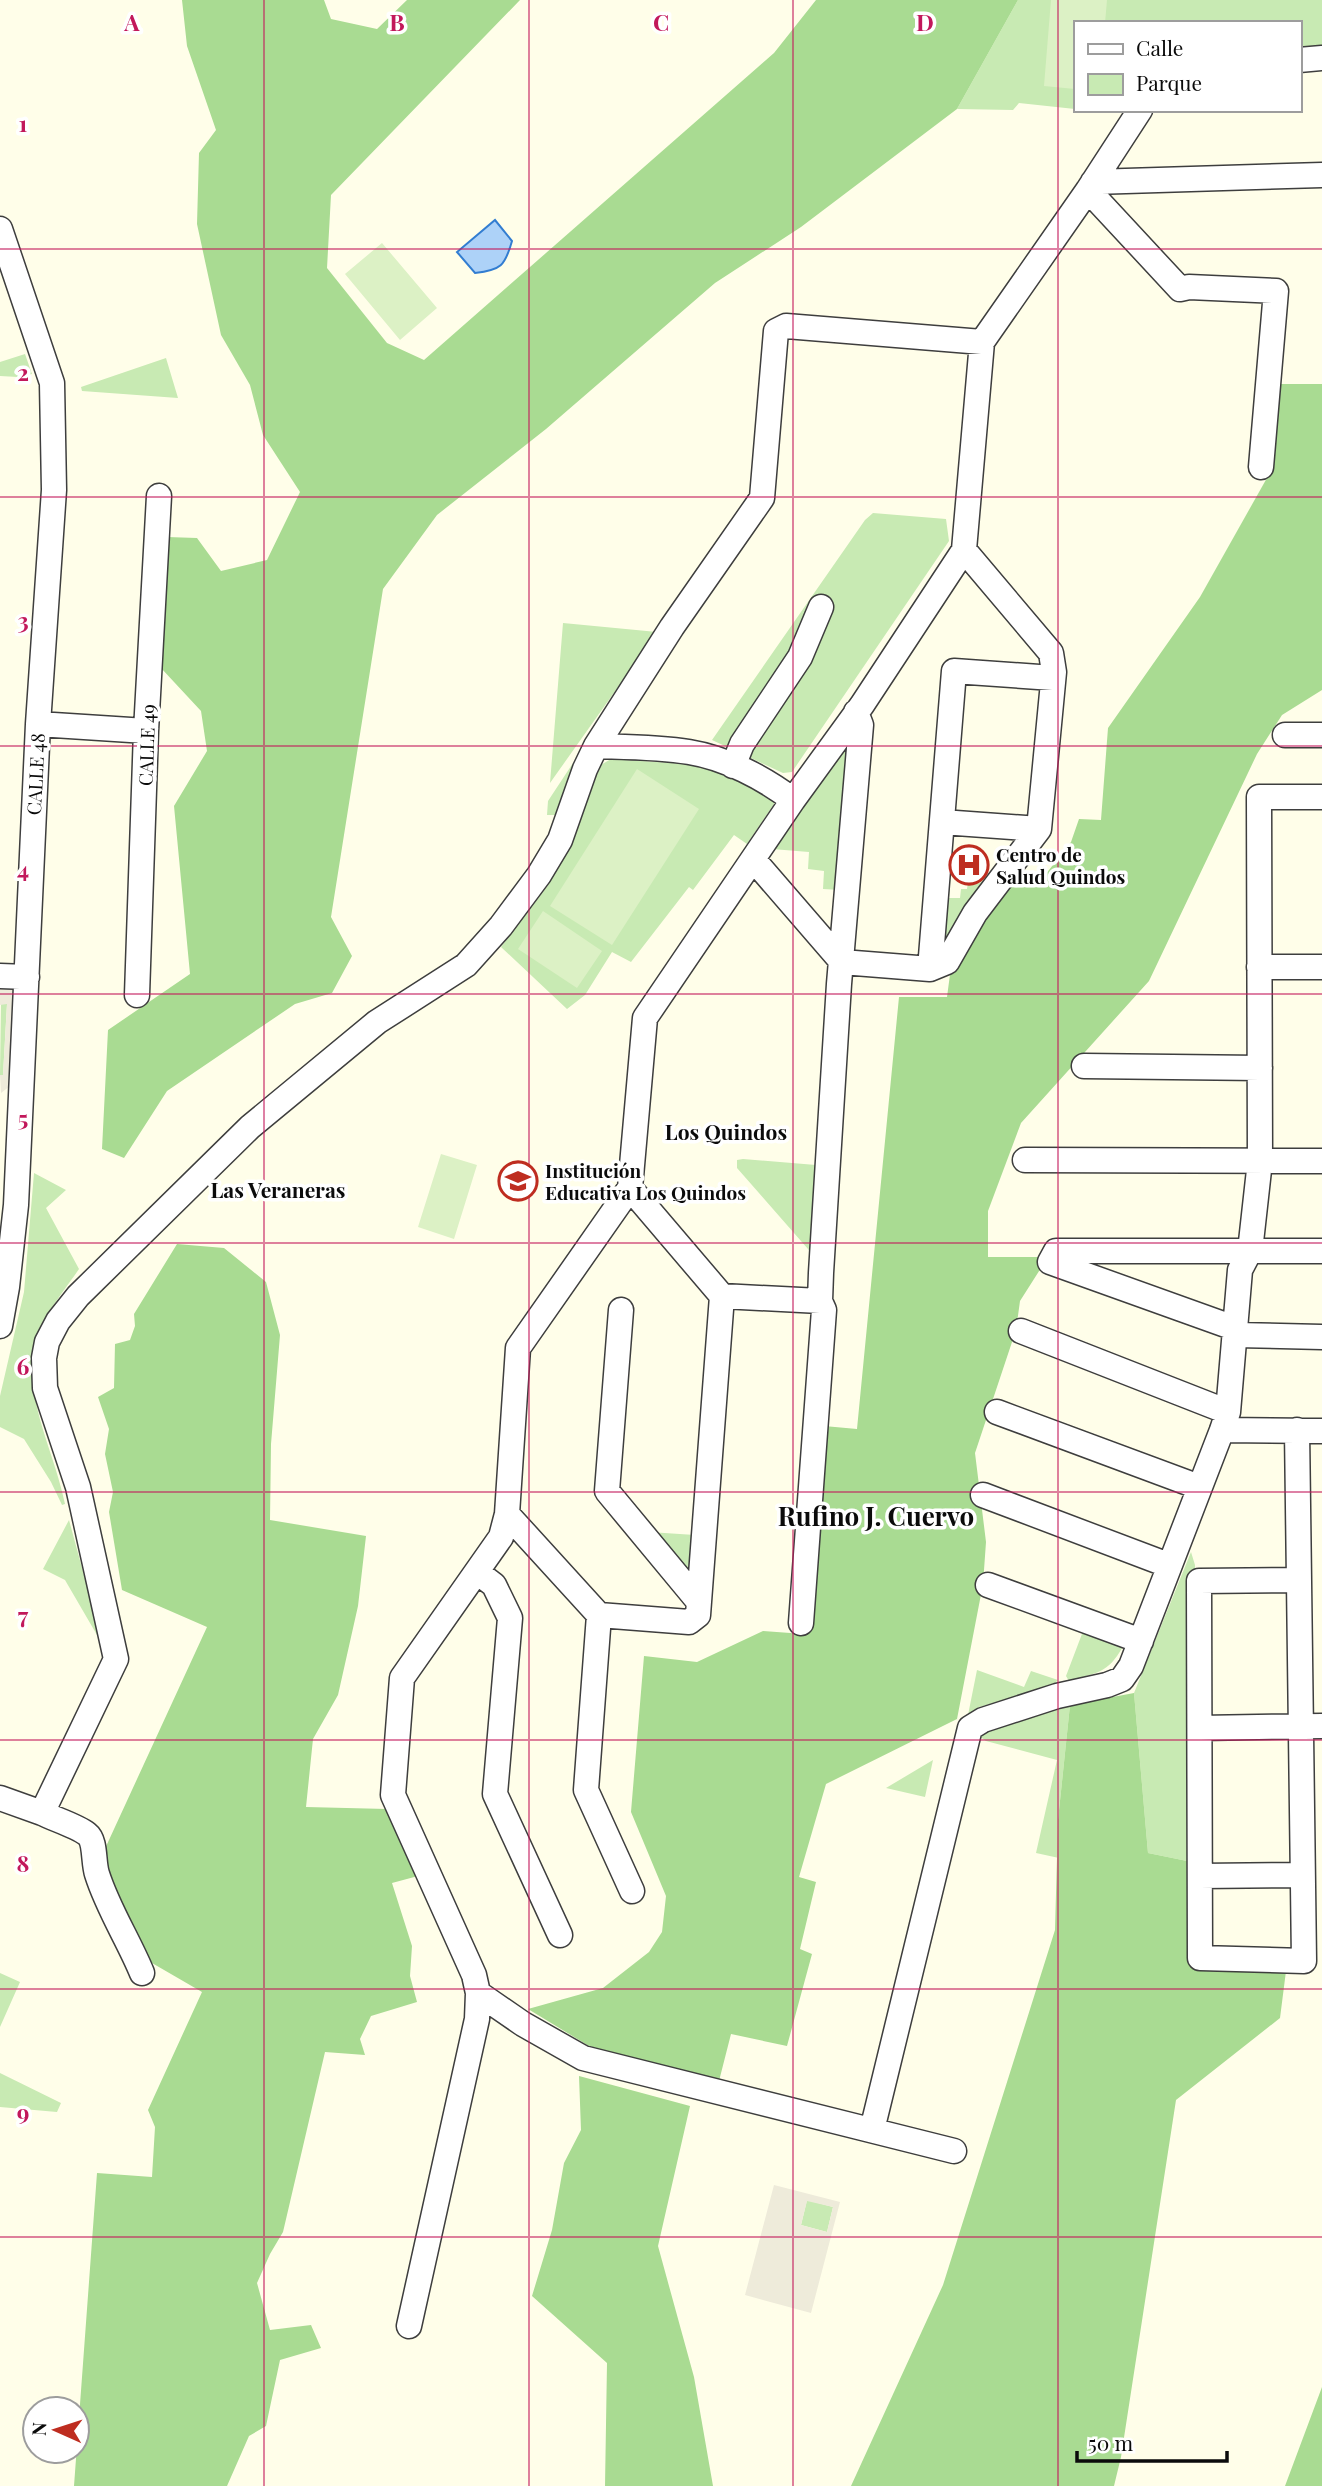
<svg xmlns="http://www.w3.org/2000/svg" width="1322" height="2486" font-family="'Playfair Display',serif">
<style>
.green{fill:#c8eab3}
.forest{fill:#a9db92}
.pitch{fill:#dcf1c5}
.plaza{fill:#eeebda;fill-rule:evenodd}
.water{fill:#add2f8;stroke:#327dd1;stroke-width:2}
.lines{fill:none;stroke-linecap:round;stroke-linejoin:round}
.minor-casing{stroke:#3e3e3e;stroke-width:27}
.minor{stroke:#fff;stroke-width:24}
.grid{fill:none;stroke:#c2185b;stroke-width:2;stroke-opacity:0.55}
.labels{text-anchor:middle;dominant-baseline:central;stroke-width:7;stroke-linejoin:round;paint-order:stroke}
.street-label{font-size:19px;fill:#0b0b0b;stroke:#fff}
.poi-label{font-size:19px;font-weight:bold;fill:#0b0b0b;stroke:#fff;text-anchor:start}
.neighbourhood-label{font-size:21px;font-weight:bold;fill:#0b0b0b;stroke:#fff}
.district-label{font-size:26px;font-weight:bold;fill:#0b0b0b;stroke:#fff}
.grid-label{font-size:23px;text-anchor:middle;font-weight:bold;fill:#c2185b;stroke:#fff;stroke-width:7;stroke-linejoin:round;paint-order:stroke}
</style>
<rect width="100%" height="100%" fill="#fffee9"/>
<path class="green" d="M1018 0H1322V48L1299 49V23H1075V109L1019 103 1013 110 957 109Z
M25 354 32 374 18 377 0 376V362Z
M166 358 178 398 82 391 81 387Z
M873 513 946 519 949 541 792 772 783 773 712 740 865 520Z
M563 623 657 632 550 783Z
M852 737 841 890 823 889 824 871 808 869 809 852 772 849Z
M611 759 701 765 726 774 776 801 747 844 734 835 693 890 689 887 631 962 612 952 585 995 567 1009 501 947 548 885 570 846 599 766Z
M573 763 576 764 561 815H547L548 801Z
M954 831 949 898H960L961 889H967L968 882 980 883 990 872 992 874 952 936 938 935Z
M1 1004H7L3 1075H0Z
M743 1159 816 1165 815 1257 737 1168V1160Z
M34 1173 66 1190 46 1208 79 1269C68 1285 55 1301 46 1318 12 1382 52 1440 65 1504L62 1505 51 1482 24 1439 0 1427V1396L24 1292Z
M69 1520 100 1634 97 1635 65 1580 43 1569Z
M649 1532 695 1535 692 1581Z
M1191 1552 1195 1565 1192 1862 1148 1853 1134 1693Z
M1085 1626 1126 1641C1109 1673 1102 1671 1069 1681L1066 1676Z
M977 1670 1024 1687 1031 1671 1058 1680 1051 1687 979 1707 968 1715Z
M1070 1705 1058 1820 1059 1858 1036 1853 1057 1760 986 1741 979 1736 985 1730Z
M933 1760 925 1797 886 1788Z
M0 1973 20 1982 0 2027Z
M0 2073 61 2103 57 2112 0 2107Z
M807 2200 833 2207 827 2232 801 2225Z"/>
<path class="forest" d="M182 0H324L331 19 377 29 407 0H520L331 195 327 268 387 343 424 360 774 53 816 0H1018L957 109 801 227 715 283 546 429 437 515 383 589 331 917 352 956 332 993 295 1004 167 1091 124 1158 102 1149 108 1030 190 974 174 806 207 751 201 711 161 668 167 537 197 538 221 571 267 560 300 492 263 435 250 385 221 335 197 224 199 153 216 130 187 46Z
M1280 384H1322V690L1282 715 1257 754 1149 981 1021 1123 988 1211V1257H1048L1020 1301 1016 1330 975 1453 986 1542 983 1584 957 1719 826 1784 799 1877 816 1882 800 1949 812 1954 787 2046 731 2034 719 2081 589 2046 528 2009 603 1988 649 1952 662 1932 666 1896 631 1812 644 1656 697 1662 763 1631 804 1634 824 1426 857 1429 899 997H947L951 967 1018 866 1038 884 1071 842 1079 819 1101 820 1108 728 1200 597 1272 469Z
M177 1244 224 1248 266 1282 280 1335 271 1444 270 1520 366 1536 358 1606 338 1695 313 1739 306 1807 387 1809 418 1876 392 1883 412 1946 410 1976 417 2002 371 2016 360 2039 365 2055 325 2052 283 2232 270 2254 257 2283 270 2330 311 2325 321 2348 280 2360 266 2426 249 2436 227 2486H74L97 2173 152 2177 155 2127 148 2110 202 1992 133 1952 103 1853 207 1627 122 1590 109 1512 113 1492 105 1454 109 1429 98 1397 114 1388 115 1344 130 1340 135 1326 134 1314Z
M1134 1693 1148 1853 1192 1862 1191 1965 1286 1971 1280 2018 1176 2100 1121 2457 1114 2486H851L943 2285 1055 1930 1058 1820 1070 1705Z
M579 2076 690 2106 658 2246 694 2377 713 2486H605L607 2363 532 2296 552 2230 564 2163 581 2130Z
M1322 2387V2486H1285Z"/>
<path class="pitch" d="M1051 0H1107L1105 23H1075V89L1044 86Z
M382 243 437 308 400 340 345 274Z
M637 769 699 809 612 945 550 906Z
M543 911 602 951 577 988 518 949Z
M441 1154 477 1165 454 1239 418 1227Z"/>
<path class="plaza" d="M0 985 11 986 14 993 10 1086 1 1093 0 1075H3L7 1004 0 1005Z
M774 2185 840 2202 811 2313 745 2295ZM807 2201 833 2207 827 2232 801 2225Z"/>
<path class="water" d="M495 220 512 241C505 266 501 270 475 273L457 252Z"/>
<g class="lines">
<g class="minor-casing">
<path id="minor" d="M1299 60 1322 58
M1093 182 1322 175
M1088 190 1180 289 1189 287 1276 291 1261 467
M0 229 52 383 54 490 38 724 16 1205 7 1287 0 1326
M38 724 146 731
M1285 735H1322
M596 746C627 747 659 747 689 752 726 758 764 778 793 800
M733 766 742 744 800 657 821 607
M942 822 1039 829
M753 859 842 962 930 969 947 962 975 913 1039 829 1054 672 1051 653 964 550
M1259 967H1322
M930 969 954 671 1053 678
M0 976 27 977
M137 995 146 731 159 496
M1084 1066 1260 1068
M1025 1160 1322 1161
M722 1296 820 1301
M621 1310 607 1491 699 1602
M1237 1329 1050 1262 1056 1251H1322
M1021 1331 1228 1412
M1236 1335 1322 1337
M997 1412 1199 1487
M1222 1430 1322 1431
M1297 1430 1304 1961 1200 1958 1199 1581 1298 1580
M983 1495 1168 1565
M507 1514 599 1615 689 1622 698 1615 722 1296 630 1188
M477 1572 494 1585 510 1618 495 1794 560 1935
M988 1585 1141 1641
M599 1615 586 1790 632 1891
M801 1623 824 1310 820 1301 821 1273 839 984 861 725 856 712
M1200 1728 1322 1726
M0 1798 42 1813 116 1659 78 1487 45 1388 44 1358 47 1342 58 1321 78 1296 250 1127 377 1022 466 965 501 926 539 875 560 840 585 769 596 746 672 627 762 498 776 331 786 326 982 342
M42 1813C54 1819 77 1826 87 1834 96 1841 93 1862 97 1874 108 1909 128 1939 142 1973
M1200 1876 1302 1875
M478 1993 523 2024 583 2058 954 2151
M872 2130 970 1728 983 1720 1057 1696 1107 1685 1122 1679 1131 1666 1222 1430 1228 1412 1240 1270 1250 1251 1260 1161 1259 797H1322
M409 2326 477 2019 478 1993 474 1975 393 1795 402 1678 501 1537 507 1514 518 1348 630 1188 645 1018 793 800 862 705 964 550 982 342 1088 190 1140 110"/>
</g>
<use href="#minor" class="minor"/>
</g>
<path class="grid" d="M264 0V2486M529 0V2486M793 0V2486M1058 0V2486M0 249H1322M0 497H1322M0 746H1322M0 994H1322M0 1243H1322M0 1492H1322M0 1740H1322M0 1989H1322M0 2237H1322"/>
<defs>
<g id="hospital-ring" transform="scale(2.0125)"><circle r="9.5" fill="#fff" stroke="#be2d20" stroke-width="1.5"/><path d="M-5-5h3v3.5h4V-5h3V5h-3V1.5h-4V5h-3Z" fill="#be2d20"/></g>
<g id="university-ring" transform="scale(2.0125)"><circle r="9.5" fill="#fff" stroke="#be2d20" stroke-width="1.5"/><path d="M0-5L7-2L0 1L-7-2ZM-4 1L0 2.5L4 1V4Q0 6-4 4Z" fill="#be2d20"/></g>
</defs>
<g fill-rule="evenodd">
<use href="#hospital-ring" x="969" y="865"/>
<use href="#university-ring" x="518" y="1181"/>
</g>
<g class="labels">
<g class="street-label">
<text transform="translate(146 745) rotate(-88)">CALLE 49</text>
<text transform="translate(35 774) rotate(-87)">CALLE 48</text>
</g>
<g class="poi-label">
<text x="996" y="854">Centro de<tspan x="996" dy="22">Salud Quindos</tspan></text>
<text x="545" y="1170">Institución<tspan x="545" dy="22">Educativa Los Quindos</tspan></text>
</g>
<g class="neighbourhood-label">
<text x="726" y="1131">Los Quindos</text>
<text x="278" y="1189">Las Veraneras</text>
</g>
<g class="district-label">
<text x="876" y="1515">Rufino J. Cuervo</text>
</g>
</g>
<g class="grid-label">
<text x="132" y="31">A</text>
<text x="397" y="31">B</text>
<text x="661" y="31">C</text>
<text x="925" y="31">D</text>
<text x="23" y="132">1</text>
<text x="23" y="381">2</text>
<text x="23" y="629">3</text>
<text x="23" y="878">4</text>
<text x="23" y="1127">5</text>
<text x="23" y="1375">6</text>
<text x="23" y="1624">7</text>
<text x="23" y="1872">8</text>
<text x="23" y="2121">9</text>
</g>
<rect x="1074" y="21" width="228" height="91" fill="#ffffff" stroke="#9d9d9d" stroke-width="2"/>
<rect x="1088" y="44" width="35" height="10" fill="#ffffff" stroke="#9d9d9d" stroke-width="2"/>
<text x="1136" y="56" font-size="21" fill="#0b0b0b">Calle</text>
<rect x="1088" y="74" width="35" height="21" fill="#c8eab3" stroke="#9d9d9d" stroke-width="2"/>
<text x="1136" y="91" font-size="21" fill="#0b0b0b">Parque</text>
<g transform="translate(56 2430) rotate(273)"><circle r="33" fill="#ffffff" stroke="#9d9d9d" stroke-width="2"/>
<path d="M0-5L12 26L0 18L-12 26Z" fill="#be2d20"/>
<text y="-10" font-size="19" font-weight="bold" text-anchor="middle" fill="#0b0b0b">N</text>
</g>
<path d="M1077 2451v10h150v-10" fill="none" stroke="#0b0b0b" stroke-width="3.5"/>
<text x="1088" y="2451" font-size="21" fill="#0b0b0b" stroke="#ffffff" stroke-width="5" paint-order="stroke">50 m</text>
</svg>
